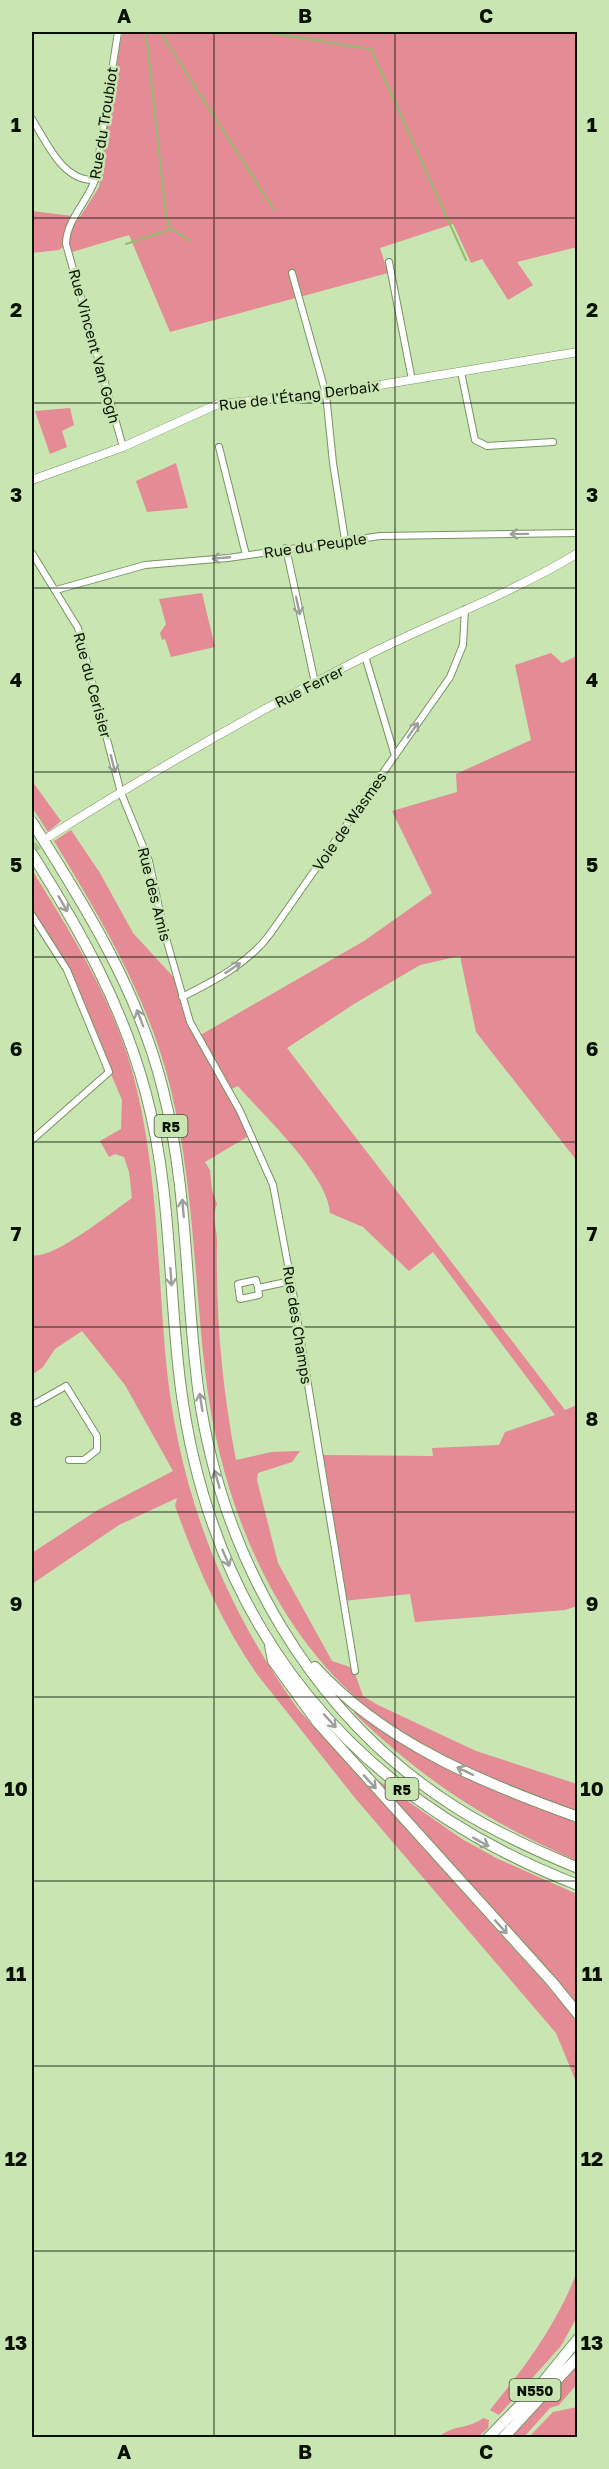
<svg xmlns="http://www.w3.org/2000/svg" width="609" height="2469" font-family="'Golos Text',sans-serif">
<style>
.green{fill:#e48b96}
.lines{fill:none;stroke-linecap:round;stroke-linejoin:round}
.stream{stroke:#91bc6e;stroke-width:2}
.tertiary-tunnel{stroke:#abc598;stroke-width:8;stroke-dasharray:8 4;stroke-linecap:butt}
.minor-casing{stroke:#789363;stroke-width:8}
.tertiary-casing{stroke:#789363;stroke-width:9}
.trunk-casing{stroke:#789363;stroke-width:12}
.motorway-casing{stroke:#789363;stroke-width:12}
.minor{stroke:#fff;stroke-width:6}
.tertiary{stroke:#fff;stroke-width:8}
.trunk{stroke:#fff;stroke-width:10}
.motorway{stroke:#fff;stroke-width:10}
.oneway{stroke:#9da09a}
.grid{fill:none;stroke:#091202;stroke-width:1.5;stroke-opacity:0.55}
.labels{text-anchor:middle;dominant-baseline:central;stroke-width:5;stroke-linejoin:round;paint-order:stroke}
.shield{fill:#c8e5b2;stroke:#425137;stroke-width:1.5}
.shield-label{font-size:14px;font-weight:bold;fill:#091202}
.street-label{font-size:15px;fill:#091202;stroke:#c8e5b2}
.neatline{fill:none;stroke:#091202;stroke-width:2}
.grid-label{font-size:20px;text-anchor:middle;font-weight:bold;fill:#091202}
</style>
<rect width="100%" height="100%" fill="#c8e5b2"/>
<path class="green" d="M123 32H577V247L517 262 533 285 508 300 482 259 471 263 453 224 380 248 388 273 170 332 129 235 72 252 66 245 59 250 32 253V211L80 217 99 187 117 55Z
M70 408 74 425 62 431 67 447 50 454 35 411Z
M176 463 188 508 147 512 136 481Z
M202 593 215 647 171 657 165 639 162 640 160 633 166 624 159 599Z
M551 653 562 663 577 656V1161L476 1032 460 956 420 965 354 1004 287 1048 565 1410 577 1405 578 1484 575 1486 578 1491 577 1606 565 1610 415 1622 410 1594 343 1601 319 1455 433 1456 432 1448 499 1445 505 1432 555 1415 433 1252 409 1271 363 1227 330 1213C328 1175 264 1116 238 1086L229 1090 252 1134 205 1162 210 1170 212 1190 217 1204C211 1218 218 1230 217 1245 216 1319 222 1387 236 1460L271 1452 300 1451 292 1462 258 1473 257 1480 278 1563 332 1661 353 1668 363 1696 378 1705 476 1751 577 1784V1811C514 1788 439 1760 385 1721 277 1643 222 1507 206 1379 194 1281 194 1182 170 1086 148 997 101 919 54 841L71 830 100 873 133 933 178 982 197 1037 364 941 432 893 392 811 457 792 456 774 531 740 515 665Z
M32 781 61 821 48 832 32 807Z
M32 870C71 933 110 995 131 1067 157 1159 157 1255 165 1350 176 1484 220 1600 298 1709L570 2011 577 2024V2084L556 2033 355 1798 256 1673C221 1622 196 1564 175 1506L177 1498 119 1525 32 1584V1553L96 1511 173 1471 125 1385 82 1331 55 1349 43 1367 32 1375V1255C52 1261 113 1211 132 1198L129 1172 124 1157 115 1154 109 1157 100 1141 121 1129 122 1100 75 989 32 915Z
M356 1711 374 1725 577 1821V1861C485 1820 427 1783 354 1713Z
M376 1779 462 1839 496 1858 577 1894V2007Z
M577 2272V2317L561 2346 499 2415 490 2410C525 2367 557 2324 577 2272Z
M577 2366V2384L559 2405 550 2408 524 2437 503 2438C528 2413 555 2393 577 2366Z
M577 2407V2437H529L553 2412Z
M483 2418 489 2420 488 2428 478 2437H439C452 2425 469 2429 483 2418Z"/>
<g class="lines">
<path class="stream" d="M146 32 166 217 171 229 191 241
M160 32 274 210
M264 32 371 49 466 260
M126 244 171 229"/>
<path class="tertiary-tunnel" d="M32 850 47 838"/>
<g class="minor-casing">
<path id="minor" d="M118 32 95 180C87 202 66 221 66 244L123 447
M32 119C47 143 63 182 95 180
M389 262 412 380
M292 273 326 394 333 463 345 540
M461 372 475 440 487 446 553 442
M219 447 246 555
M286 548 315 683
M32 553 78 628 121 793 149 861 164 931 190 1022 240 1111 273 1185 291 1281 355 1671
M56 590 145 565 228 558 380 536 578 533
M365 656 395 756
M32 915 67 970 109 1072 32 1140
M182 997C214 981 249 963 270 934L450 677 463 645 465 609
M258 1288 259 1295 240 1299 238 1284 256 1280 258 1288 291 1281
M36 1403 66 1386 97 1436V1450L84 1460H69"/>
</g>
<g class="tertiary-casing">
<path id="tertiary" d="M32 480 123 447 218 404 326 394 578 352
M50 836C153 771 257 711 366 656 435 621 511 594 578 553"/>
</g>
<g class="trunk-casing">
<path id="trunk" d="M488 2438 543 2382 578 2339
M503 2438 578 2357"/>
</g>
<g class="motorway-casing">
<path id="motorway" d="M32 822C86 907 139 992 163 1090 188 1188 185 1289 198 1388 221 1558 312 1718 460 1810 497 1833 537 1851 578 1868
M32 854C80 930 123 1006 146 1094 172 1190 168 1291 181 1389 213 1630 353 1798 578 1885
M270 1645 273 1661 318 1723 552 1982 578 2014
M315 1667C384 1743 483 1783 578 1817"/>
</g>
<use href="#minor" class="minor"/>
<use href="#tertiary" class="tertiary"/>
<use href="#trunk" class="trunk"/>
<use href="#motorway" class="motorway"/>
</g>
<defs><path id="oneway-shaft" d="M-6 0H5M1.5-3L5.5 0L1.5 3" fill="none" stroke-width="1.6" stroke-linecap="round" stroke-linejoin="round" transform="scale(1.5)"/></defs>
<g class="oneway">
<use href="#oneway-shaft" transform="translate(519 534) rotate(179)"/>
<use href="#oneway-shaft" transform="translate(221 558) rotate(175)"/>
<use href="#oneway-shaft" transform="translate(298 606) rotate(78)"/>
<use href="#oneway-shaft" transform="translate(413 730) rotate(-55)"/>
<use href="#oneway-shaft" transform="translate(113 764) rotate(76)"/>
<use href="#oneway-shaft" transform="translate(63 904) rotate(60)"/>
<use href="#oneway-shaft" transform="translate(233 968) rotate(-34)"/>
<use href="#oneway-shaft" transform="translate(140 1018) rotate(-111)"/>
<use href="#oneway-shaft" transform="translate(183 1208) rotate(-95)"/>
<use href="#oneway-shaft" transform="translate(171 1277) rotate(86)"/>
<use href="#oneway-shaft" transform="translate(201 1402) rotate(-99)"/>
<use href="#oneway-shaft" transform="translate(217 1479) rotate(-106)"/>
<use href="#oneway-shaft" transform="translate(226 1558) rotate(67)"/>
<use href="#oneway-shaft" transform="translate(330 1721) rotate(48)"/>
<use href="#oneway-shaft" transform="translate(465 1771) rotate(-155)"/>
<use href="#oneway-shaft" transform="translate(370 1782) rotate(47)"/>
<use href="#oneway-shaft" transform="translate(481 1842) rotate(29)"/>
<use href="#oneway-shaft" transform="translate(501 1927) rotate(48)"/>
</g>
<path class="grid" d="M214 32V2438M395 32V2438M32 218H578M32 403H578M32 588H578M32 772H578M32 957H578M32 1142H578M32 1327H578M32 1512H578M32 1697H578M32 1881H578M32 2066H578M32 2251H578"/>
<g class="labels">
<g class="shield">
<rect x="154.5" y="1115" width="33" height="22" rx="4.5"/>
<rect x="385.5" y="1778" width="33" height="22" rx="4.5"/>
<rect x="509.5" y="2379" width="51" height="22" rx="4.5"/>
</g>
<g class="shield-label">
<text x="171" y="1126">R5</text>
<text x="402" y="1789">R5</text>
<text x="535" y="2390">N550</text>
</g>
<g class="street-label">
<text transform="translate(103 123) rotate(-81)">Rue du Troubiot</text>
<text transform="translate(95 346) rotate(75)">Rue Vincent Van Gogh</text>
<text transform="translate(299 395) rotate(-7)">Rue de l'Étang Derbaix</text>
<text transform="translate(315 545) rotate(-8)">Rue du Peuple</text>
<text transform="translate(93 685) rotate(75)">Rue du Cerisier</text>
<text transform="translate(309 686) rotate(-27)">Rue Ferrer</text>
<text transform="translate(349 821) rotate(-55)">Voie de Wasmes</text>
<text transform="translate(155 894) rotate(76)">Rue des Amis</text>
<text transform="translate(298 1325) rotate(81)">Rue des Champs</text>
</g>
</g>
<rect width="609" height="2469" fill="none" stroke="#c8e5b2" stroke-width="66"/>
<rect x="33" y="33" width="543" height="2403" class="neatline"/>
<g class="grid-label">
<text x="124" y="23">A</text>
<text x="305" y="23">B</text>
<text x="486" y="23">C</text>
<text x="16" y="132">1</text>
<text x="592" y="132">1</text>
<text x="16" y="317">2</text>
<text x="592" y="317">2</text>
<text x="16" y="502">3</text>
<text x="592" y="502">3</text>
<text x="16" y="687">4</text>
<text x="592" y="687">4</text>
<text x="16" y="872">5</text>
<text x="592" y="872">5</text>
<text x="16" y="1056">6</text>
<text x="592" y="1056">6</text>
<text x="16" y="1241">7</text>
<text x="592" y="1241">7</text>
<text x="16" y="1426">8</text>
<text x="592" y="1426">8</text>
<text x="16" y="1611">9</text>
<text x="592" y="1611">9</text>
<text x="16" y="1796">10</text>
<text x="592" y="1796">10</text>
<text x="16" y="1981">11</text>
<text x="592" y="1981">11</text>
<text x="16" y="2166">12</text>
<text x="592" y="2166">12</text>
<text x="16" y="2350">13</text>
<text x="592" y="2350">13</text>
<text x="124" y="2459">A</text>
<text x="305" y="2459">B</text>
<text x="486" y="2459">C</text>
</g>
</svg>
